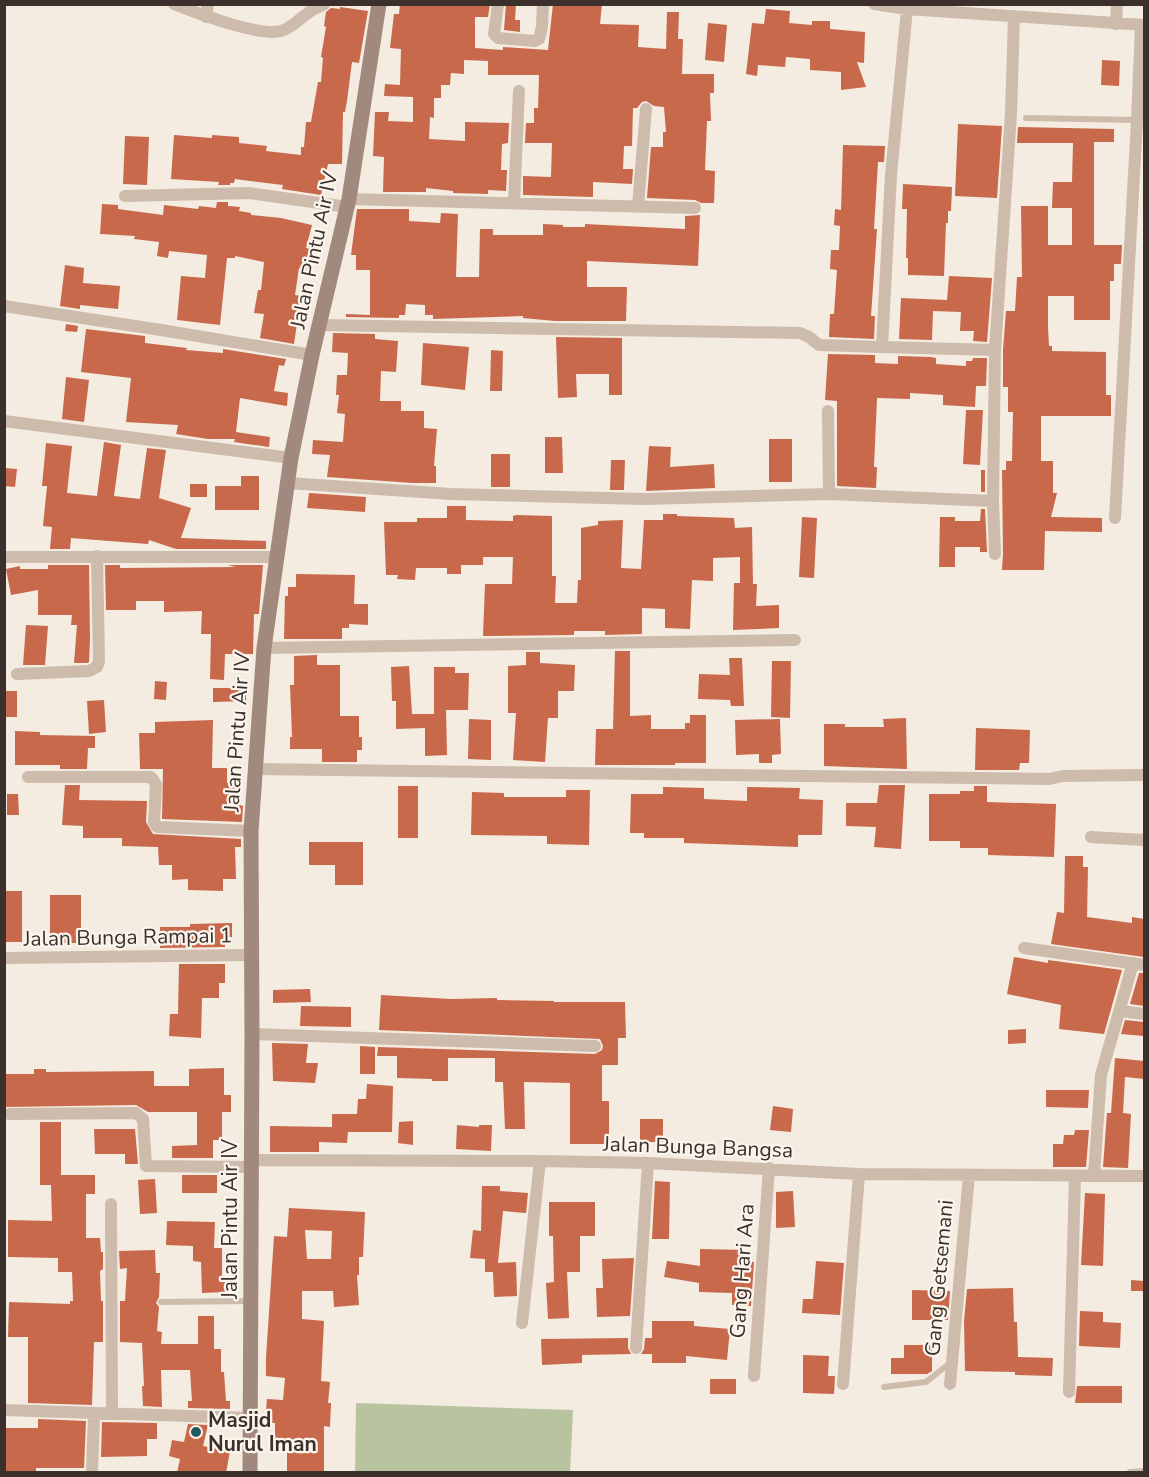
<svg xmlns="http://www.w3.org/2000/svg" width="1149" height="1477" font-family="'Nunito Sans',sans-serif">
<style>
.green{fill:#b8c4a0}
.building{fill:#c8694b;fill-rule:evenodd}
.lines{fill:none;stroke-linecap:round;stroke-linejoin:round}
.service{stroke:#cdbbac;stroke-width:6}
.minor{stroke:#cdbbac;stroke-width:12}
.secondary{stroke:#a18a7d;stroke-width:15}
.poi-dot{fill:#1f5a5e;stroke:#fbf5ee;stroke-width:2}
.labels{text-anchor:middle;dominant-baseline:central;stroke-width:4.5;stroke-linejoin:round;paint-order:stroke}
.street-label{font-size:21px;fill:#3b302b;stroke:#fbf5ee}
.poi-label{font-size:21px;font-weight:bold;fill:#3b302b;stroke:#fbf5ee;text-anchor:start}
</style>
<rect width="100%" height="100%" fill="#f4ebe1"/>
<path class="green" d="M356 1403 573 1410 570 1472H355Z"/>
<path class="building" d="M400 4H490L488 17H475V48L503 50V47L548 50 553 4H602L600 24 639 25 638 47 666 49 667 12H679L678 39H683L682 74H714V93H710L711 121H707L705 170 715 171 714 203H701L695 200 647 198 651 147H663V132H666L664 107 654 106 646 101 642 102 637 108H633L632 146H624L623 169H633L632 184 593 182V197L523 195V176L551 177 552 143H525L526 123H534V108H538L539 75H488V61L464 60V74L451 73 450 85H441V98H434V118L430 117 429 139 465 141V122L509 123 508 143 502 144 501 170H507L506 191 488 190V194L453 193V191L426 188V192H383L384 157 373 156 375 112H389L388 121 413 122V97L384 96 385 84 400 85 401 49 390 48 394 14H399Z
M506 4H516L515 20H520V32L504 30Z
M340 7 368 11 359 63 352 62 347 101 345 112H343L342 164H328L321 195 282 189 283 185 235 179 234 183H230V185H218L219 182 171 179 174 135 212 138V135L239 137V143L267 146 266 151 301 155V147H304L306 122H311L318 82H321L323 58 321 57 326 27 324 26 326 12 331 8 340 9Z
M766 9 790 11 789 23 812 25V21H830V29L865 32 864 63 857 62 866 87 841 90V72L810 70V59L786 57 785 67 758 65 757 76 746 74 752 23 764 24Z
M708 23 727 25 724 62 705 60Z
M1102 60 1120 61 1119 86 1101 85Z
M958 124 1002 126 997 198 955 196Z
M1018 127 1114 129V142H1094V245H1122L1121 264H1114V281H1110V320H1074V296H1048V328L1049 346H1052V351L1106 352V395H1111V416H1041V461H1053V493H1057L1051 517 1102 518V532L1045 531 1044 570H1002L1003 554 1002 470H1006V461H1012L1013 412H1008V387H1003V350L1006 311H1015L1017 277H1022L1021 206H1048V245H1072V208H1052L1053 182H1072L1073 143H1017Z
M125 136 149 137 147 185 123 184Z
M843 145 885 146 884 162H878L874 229H877L871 316H875L874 339 829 337 830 314H834L837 270 830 269 831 250H839L840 226 834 225 835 209 841 210Z
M903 184 952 187 951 211H948V223H946L944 276 908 275V258H906L907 209H902Z
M217 202H228V206L240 207 239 211 251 213V215L281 218 312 225 306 248 310 249 306 270 299 268 295 295 301 296 294 344 260 338 264 314 254 313 258 290H261L264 262 235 256V258H227L220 325 177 320 181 276 205 278 207 255 169 251 168 258 157 256 159 242 134 239 135 236 100 234 102 204 118 205V209L163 215 164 205 198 209 199 206 216 208Z
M357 209H409V221L440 223 441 213 458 214 456 277H479L480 229H493V235H543V224L563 225V227H585V224L685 229V216L700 215 698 266 587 261V287H627L626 321H555L523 318V316L433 319V315H425V305L406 304 405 315H399V318L346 317V314L370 315V270H356V255H351Z
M65 265 84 268 83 283 120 286 118 309 80 305V309L60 306Z
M949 276 992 278 987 342 973 341 974 331H960L961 312 933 311 932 340 899 339 901 298 947 300Z
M66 324 78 326 77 332 65 331Z
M86 329 145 336V343L187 348 186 350 223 353V349L286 359 284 366 279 365 274 391 288 393 287 406 240 398 236 432 270 437 269 447 234 442 235 439H208L176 434 178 425 126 422 131 378 81 372Z
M333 333 375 334V339L398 341 396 372 381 371 380 401H401V411H424V428L437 429 434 466H436V483H413L327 477 330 455 312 454 313 440 343 442 345 414 337 413 339 395H336L337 375H347L348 353 332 352Z
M556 337 622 338V395H609V374H576L577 397 558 398Z
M423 343 469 347 465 390 421 385Z
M491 350 503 351 502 391H490Z
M828 354 875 355V363L898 364V356L931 357 936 358V364L966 366V361H972L973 358H987L986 386H976L975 407 943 405V395L910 393V399L877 398 874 467H877L876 488 837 486V401L825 400Z
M66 377 89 380 84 422 62 419Z
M966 410H983L980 465 963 464Z
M545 437H562L563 473H545Z
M769 439H792V482H769Z
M104 442 121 445 114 496 140 499 147 448 166 450 159 498 191 508 181 538 266 541V549H176L149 540 148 544 71 538 70 549H50L52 527 43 526 47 486H42L46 443 72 446 67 493 97 496Z
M649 446 671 447 670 467 714 464 715 488 646 491Z
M491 454H510V487H491Z
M611 460H625L624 490H610Z
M4 468 17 469 15 487 4 486Z
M981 470H985V492H981Z
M241 476H259V510H215V486H241Z
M190 484H207V497H190Z
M309 493 366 497 365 512 307 508Z
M447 506H466V520L513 521V516L516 515 552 516V576H556L555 603H577L578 580H581V528L598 525V521L623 520 621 568 641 569 644 520H663V514H677V516L734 518 735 528 752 527 753 584H757L756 606 779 605V628L733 630 734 583H740V557L713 558V581L692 580 690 629 665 628V609L642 608V634L605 635V631H574V635L483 636 485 584H512L513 557H483V565H461V574H447V568H416L415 580 397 579 398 575H386L384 522H417V518H447Z
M981 509H985L987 552H980V547H955V567H939L940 517H955V521H980Z
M802 517 817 518 814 578 799 577Z
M48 565H89L90 639 89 662 87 663H74L77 625H71L72 615H38V590L11 595 6 569 20 566V569H48Z
M105 565H120V568L235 567 228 565H263L259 614H254L253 654H225L224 680 210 679 211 634H201L202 611 164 612V601H136V610H106Z
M296 574 355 575 354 604H368V625L349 624V628H342V639H284L285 596H288V587H296Z
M26 625 48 626 45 665H23Z
M615 651H630V716L651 715V729H685V723H690V715H706V763H675V765H595L596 729H613Z
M526 652H540V663L575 665 574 691H558V718H548L545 762 513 760 516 713H508V666L526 665Z
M317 655V665H340V716H359V737H362V750H357V762H322V749H290V737H292L290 685H294V656Z
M729 658H742L744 706H731L730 700 698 699 699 674 730 675Z
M772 661H791L790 718 771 717Z
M409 666 412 714H434V667H455V673H469L468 710H446L447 755 425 756V728L396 729V701H392L391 667Z
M155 681 167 682 166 700 154 699Z
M213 688H246V701L213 702Z
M4 691H17V717H4Z
M104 700 106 732 89 734 87 701Z
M906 718 907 769 824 766V724H845V727H884L883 719Z
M469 719 491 720V760L468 759Z
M780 719 781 754 772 755V763H759V754L736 755 735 720Z
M213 720 212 768H227V783H240V805L243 806 242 822 162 819 163 769H140L139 733H155V722Z
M976 728 1030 730 1029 763H1020L1019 770H975Z
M15 731 40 732V735L95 736V748H88L87 769H60V765H15Z
M65 785H80L79 800 147 801 146 822 153 834 241 839V847H235L236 879H223V891L188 890V879L172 880V865H159L158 847 122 846V838H83V826L62 825Z
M879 785H905L901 849 874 847 876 827 846 826V803H877Z
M398 786H418V838H398Z
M974 786H987V802L1056 804 1054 857 988 855V848H960V841H929V794H960V791H974Z
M663 787 704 788V799L747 801V787L800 788 799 799 823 800 822 835H798V847L684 843V838H644V833H630L631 794H663Z
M566 790H590L589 845 547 844V836L471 835 472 792 504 793V797H566Z
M7 794H18L19 815H7Z
M309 842H363V885H335V865H309Z
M1065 856H1083V867H1088L1087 917 1132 923V917L1144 919V957L1051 944 1057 912 1064 913Z
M4 891H22V942H4Z
M50 895H81V943H50Z
M232 923V937H225V947L160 948V927H190V924Z
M1014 957 1048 963V960L1122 970 1104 1034 1059 1029 1061 1005 1007 994Z
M179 964H225V983H219V998H202L201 1038 169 1036 170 1014H178Z
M1139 973H1144V1006L1130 1004Z
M310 989 311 1002 273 1003V990Z
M381 995 451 999 497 998V1000L554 1001V1002H625L626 1038H618V1065H602V1101H609V1144H570V1083L524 1082 525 1129H505L503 1082H495V1058H448V1081H432V1079L397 1078V1056H377L378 1047 595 1054 602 1050 603 1046 600 1039 379 1030Z
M301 1006 351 1007V1027L300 1026Z
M1125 1020 1144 1022V1036L1121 1034Z
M1026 1029V1043L1008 1044V1030Z
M272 1043 308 1044 306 1063H318L315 1083 273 1081Z
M360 1046 375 1047V1074H360Z
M1115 1058 1144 1061V1079L1125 1077 1123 1113 1131 1114 1128 1168 1103 1167 1107 1113H1111Z
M224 1068V1095H231V1112H222V1140H213V1158H172V1146L197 1145V1112H148L136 1105 4 1107V1074H34V1069H46V1072L154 1071V1086H189V1069Z
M367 1084 393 1086 392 1132H348L347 1143 319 1142V1152H270V1126L332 1127V1114H357L358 1099H366Z
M1046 1090H1089L1088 1108 1046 1107Z
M773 1106 793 1109 791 1132 770 1130Z
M640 1119H663V1142H640Z
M413 1121V1145L398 1143 399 1122Z
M40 1122H61V1175H95V1194H86V1238H100L101 1252H103V1269L100 1271 101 1301H103V1342H94L92 1405 28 1403V1337H8L9 1302 70 1304V1301H73L72 1272H58V1258L8 1257V1220L52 1221 51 1185H40Z
M457 1125 479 1127V1125H492L491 1151 456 1149Z
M94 1129H135L138 1164H125V1154H95Z
M1075 1130H1089L1086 1167H1053V1144H1063L1064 1135H1074Z
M182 1175H217V1193H182Z
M155 1179 157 1213 140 1214 138 1180Z
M655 1181 670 1182 669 1239H652Z
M482 1186H500V1191L528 1193 526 1213 503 1211 498 1263 516 1262 517 1296 494 1297 493 1272H485V1259L470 1258 473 1230 481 1231Z
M793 1191 795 1227 776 1228V1192Z
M1085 1193 1105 1194 1103 1266 1081 1265Z
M549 1202H595V1236H580V1272H567L569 1318 548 1319 546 1283 554 1282 553 1236H549Z
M289 1208 365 1212 363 1257H359V1275H357L359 1305 334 1307 333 1291H302V1319L324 1321 321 1381 330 1382 328 1403H331L330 1427 324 1426V1473H287V1440H275V1423H265L267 1399 283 1400 285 1378 266 1376V1358L274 1236 287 1237ZM305 1230 332 1231 331 1259H307Z
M167 1221 215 1222 214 1248H222V1276H225V1292L202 1293 201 1262 193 1261V1246L166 1245Z
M700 1249 747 1250V1262H754L751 1306 732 1305V1293L699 1292V1283L664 1277 667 1261 700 1266Z
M155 1250 156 1273H160L159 1297 156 1303 159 1307 157 1331 162 1332 161 1344H198V1316H214V1349H221V1372H224L226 1401H230V1409L188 1408V1401H192L190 1370H161L162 1407 143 1406 142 1386H144L142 1343 120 1342V1301H125L127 1268 120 1269 119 1251Z
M634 1258 630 1316 597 1317 596 1288H603L602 1259Z
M816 1261 844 1263 840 1315 802 1313 803 1299H813Z
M1131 1280 1144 1281V1291H1131Z
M1013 1288 1014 1322H1017L1018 1357 1053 1358 1052 1376 1015 1375V1372L965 1371 964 1321 967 1289Z
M912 1290 950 1291 948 1320H912Z
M1080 1311 1103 1312V1322L1121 1323 1120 1348 1079 1346Z
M652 1321H694V1326L730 1329 727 1360 686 1356V1363H652V1354H641L644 1349 645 1338H652Z
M628 1338V1348L631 1354 582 1355V1363L542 1365 541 1339Z
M904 1345H932V1371L927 1374H891V1358H904Z
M803 1355 829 1356 828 1376H835L834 1394 803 1393Z
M710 1379H736V1394H710Z
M1077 1386H1122V1403H1075Z
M38 1419 86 1421 84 1468H36V1473H4V1428H38Z
M102 1422 157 1423V1439H147V1456L101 1457Z
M188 1424 208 1425 203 1446 230 1451 226 1473H177L180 1459 169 1456 172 1440 184 1442Z"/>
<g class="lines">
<path class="service" d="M1026 118 1137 120
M161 1302 250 1301
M884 1387 926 1382 950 1363
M1130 1472 1144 1471"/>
<path class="minor" d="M174 4C196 13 260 37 281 31 292 28 299 19 308 13 313 9 319 7 324 4
M498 4 494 34 498 38 535 41 539 39 542 27 543 4
M874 4 907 9 1144 25
M206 17 208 4
M1116 24 1117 4
M125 196 249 193 347 207
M349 199 695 208
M514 203 519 91
M638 206 646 109
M4 306 161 330 312 355
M320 325 800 333 809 337 819 345 882 347 891 175 907 9
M882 347 995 350
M828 411 829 494
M4 421 291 458
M288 483 451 494 644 499 829 494 993 501 995 350 1011 114 1014 16
M993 501 995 554
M1115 518 1137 120 1141 25
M4 557H278
M264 648 795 640
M17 674 89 671 97 667 99 661 97 556
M254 769 1049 779 1063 776 1144 775
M28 777H151L156 784 154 822 157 827 251 831
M1091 837 1144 840
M1024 948 1144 965
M4 958 252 955
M1121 1011 1144 1014
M252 1034 595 1046
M9 1114 136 1113 143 1119 146 1166 251 1167
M251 1160 540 1161 648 1163 859 1174 1144 1176
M1094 1175 1101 1075 1133 963
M111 1204 112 1413
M522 1323 540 1161
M636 1348 648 1163
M754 1376 769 1168
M843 1384 859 1174
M950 1384 969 1175
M1069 1392 1075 1176
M4 1410 251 1418
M92 1472 94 1414"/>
<path class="secondary" d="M250 1472 252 1034 251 831 264 648 291 458 312 355 349 199 379 4"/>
</g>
<circle class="poi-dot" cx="196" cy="1432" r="6"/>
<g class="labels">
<g class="street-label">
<text transform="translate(314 250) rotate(-78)">Jalan Pintu Air IV</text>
<text transform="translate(237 732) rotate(-86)">Jalan Pintu Air IV</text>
<text transform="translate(128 937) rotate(-1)">Jalan Bunga Rampai 1</text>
<text transform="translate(698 1147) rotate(2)">Jalan Bunga Bangsa</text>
<text transform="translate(230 1219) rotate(-90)">Jalan Pintu Air IV</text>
<text transform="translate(742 1271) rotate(-86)">Gang Hari Ara</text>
<text transform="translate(939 1278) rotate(-85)">Gang Getsemani</text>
</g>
<g class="poi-label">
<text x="208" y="1420">Masjid<tspan x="208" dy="24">Nurul Iman</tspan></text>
</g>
</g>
<rect width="1149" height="1477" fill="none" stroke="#3b302b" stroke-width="12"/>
</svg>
